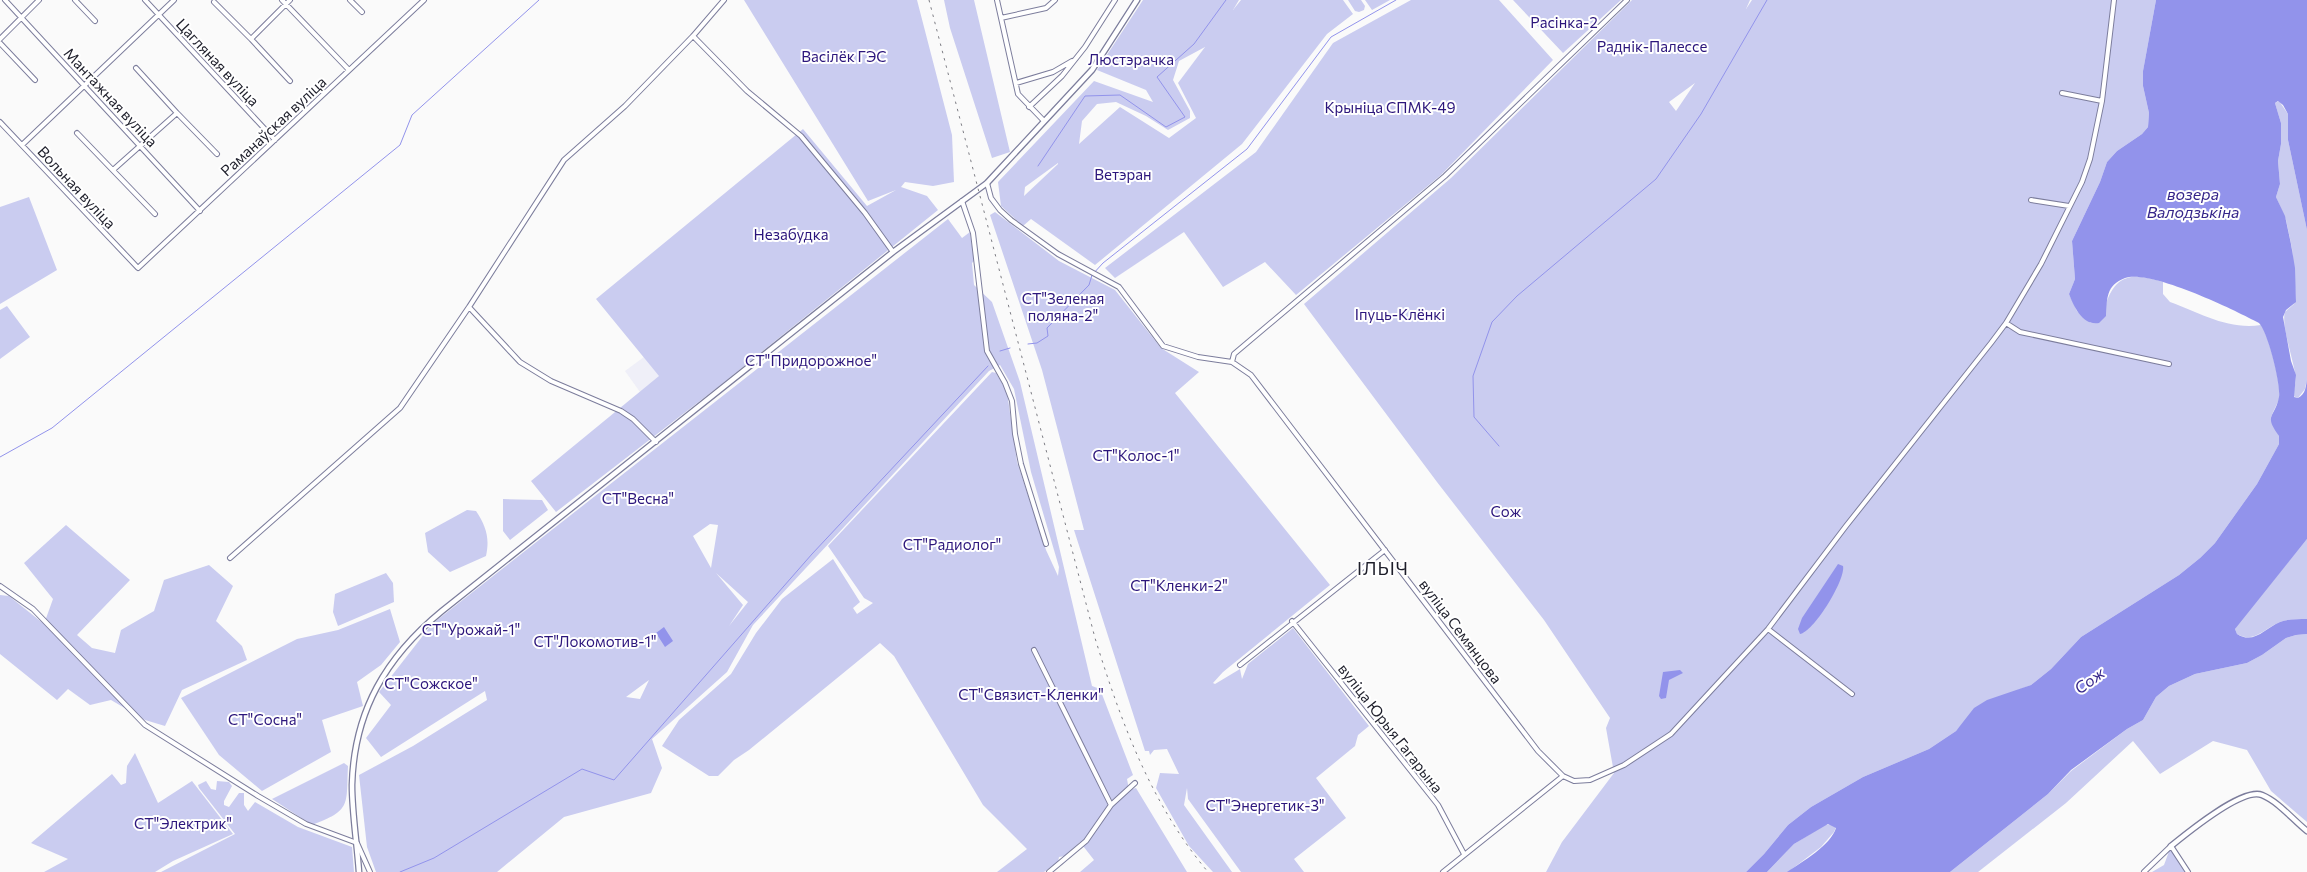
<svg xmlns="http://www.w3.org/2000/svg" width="2307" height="872" font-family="Commissioner,sans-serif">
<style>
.built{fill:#efeff8}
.green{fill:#caccf0;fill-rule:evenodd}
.water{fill:#9293eb}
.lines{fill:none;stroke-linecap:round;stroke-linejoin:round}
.stream{stroke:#9293eb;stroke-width:1}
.minor-casing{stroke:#7c7d9c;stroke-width:6}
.tertiary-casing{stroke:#7c7d9c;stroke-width:7}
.minor{stroke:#fff;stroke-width:4}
.tertiary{stroke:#fff;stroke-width:4.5}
.rail{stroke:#7d7d84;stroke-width:1;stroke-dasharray:2.5 5;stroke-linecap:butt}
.labels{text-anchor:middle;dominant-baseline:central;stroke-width:4;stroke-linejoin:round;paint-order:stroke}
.park-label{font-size:15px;fill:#2c167c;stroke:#fff}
.street-label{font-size:15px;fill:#1d1e2a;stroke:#fff}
.water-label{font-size:16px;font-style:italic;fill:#35258a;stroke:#fff}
.quarter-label{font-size:18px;letter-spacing:1px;fill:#1d1e2a;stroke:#fff}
</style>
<rect width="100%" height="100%" fill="#fafafa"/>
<path class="built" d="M644 357 660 376 640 392 625 371Z"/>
<path class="green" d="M744 0H917L952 135 954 182 933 186 905 182 901 187 927 196 938 210 718 387 556 512 531 481 659 376 596 299 803 129 867 206 896 190 868 201Z
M944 0H974L1010 152 992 158 950 28Z
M1143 0H1239L1233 10 1241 0H1343L1353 14 1327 34 1242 144 1095 265 1031 219 1023 226 1001 206 998 182 1094 81 1153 102 1146 90 1097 70ZM1205 47 1178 83 1196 118 1169 138 1120 107 1079 144 1082 121 1097 104 1116 102 1146 116 1168 130 1190 118V111L1173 80 1179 61ZM1058 163V164L1024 196 1025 187Z
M1348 0H1361L1365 6 1364 10 1359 12 1355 11Z
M1365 0H1390L1372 10Z
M1411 0H1499L1553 60 1441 175 1296 295 1265 262 1223 287 1184 232 1115 278 1105 268 1256 152 1333 43Z
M1513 0H1621L1563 53Z
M1632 0H1750L1746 9 1752 0H2156L2143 71V86L2149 113 2148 127 2142 134 2117 151 2107 162 2100 182 2072 241 2075 279 2069 294 2077 311 2091 323C2095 318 2104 311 2106 304 2116 273 2134 273 2163 282V294L2170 302C2200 313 2228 330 2261 325 2269 336 2282 386 2279 399 2277 405 2273 411 2271 417L2279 436V444L2257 484 2215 543 2200 558 2179 575 2081 637 2051 669 2031 685 2013 692 1965 721 1956 731 1929 749 1863 777 1811 807 1788 825 1764 854 1746 872H1546L1562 842 1614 773 1606 728 1610 718 1544 620 1437 482 1304 304 1451 178ZM1695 83 1676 111 1669 102Z
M2279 101 2288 114V140L2307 230V378L2305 389 2298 398 2293 396C2294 388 2297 381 2295 373 2293 359 2281 324 2285 312L2294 304 2296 300 2292 248 2286 220 2276 197 2280 184 2278 161 2281 144V123L2275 103Z
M29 197 57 270 0 304V207Z
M995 212 1059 261 1115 290 1161 348 1199 372 1175 393 1330 585 1223 672 1213 683 1215 684 1240 669 1242 679 1248 664 1293 628 1369 726 1358 735 1355 746 1316 778 1346 818 1294 859 1304 872H1241L1188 799 1187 788 1184 805 1232 872H1213L1189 846 1156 788 1160 773 1179 774 1167 749 1154 750 1150 755 1149 751H1145L1074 530H1084L1042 370 990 215Z
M948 219 962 238 970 232 974 261 972 263 974 285 992 302 1020 382 1092 686 1100 689 1133 775 1127 779 1129 790 1136 788 1187 872H1080L1094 860 1080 842 1065 856 1059 857 1058 862 1044 872H997L1027 849 983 805 894 656 880 643 749 750 734 760 718 776H709L662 746 679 720 731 674 756 633 782 599 833 559 860 602 853 608 857 614 873 603 864 598 828 546 992 372 996 373 1007 392 1017 462 1046 550 1058 576 1059 567 1031 472 1014 389 1000 365 989 371 753 625 727 672 652 739 662 768 651 793 564 817 497 872H376L367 847 359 775 413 746 487 700 485 691 381 757 366 738 391 705 379 692 432 624ZM710 524 718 525 711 568 693 536ZM716 573 748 602 729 626 743 605ZM649 680 640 699 626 697Z
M7 306 30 337 0 359V310Z
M503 499 542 500 548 510 510 540 503 531Z
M467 510 476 511C486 526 490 538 486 556L450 572 428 552 425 533Z
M66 525 130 580 77 635 92 648 115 653 121 630 154 611 164 580 209 565 233 586 216 621 242 646 247 660 182 690 165 726 145 720 111 700 90 705 68 689 57 700 0 654V595L9 596 44 624 53 599 24 563Z
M2307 539V619C2298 619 2288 619 2280 622 2265 628 2254 644 2237 634L2235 629 2237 625Z
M386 573 393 583 394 602 338 626 333 612 335 594Z
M390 609 400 642 381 665 357 682 363 706 322 720 331 752 262 791 219 755 181 698 297 639 338 630Z
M2307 634V822L2271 791 2247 750 2213 741 2160 774 2133 741 2066 803 1978 872H1950L2048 794 2071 771 2127 729 2143 720 2156 697 2169 686 2195 674 2247 663 2262 655 2286 638 2296 635Z
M135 753 158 803 192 781 233 834 173 861 155 872H44L68 859 31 843 112 774 121 785 126 783 127 766Z
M344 763 348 766C346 805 352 810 312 825L272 799Z
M206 781 211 789 216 790 217 781 229 782 232 786 224 801V805L229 807 239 793H244V805L248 811 255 802 298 827 352 847 354 872H161L235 834 199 788 198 785Z
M1832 824 1836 827 1834 832 1821 847 1788 872H1767L1794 844 1825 825Z
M2171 846 2189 872H2152L2164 865Z"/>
<path class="water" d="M2156 0H2307V230L2288 140V114L2283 105 2278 101 2275 103 2281 123V144L2278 161 2280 184 2276 197 2285 216 2291 244 2295 268 2296 302 2286 310 2283 317 2291 361 2296 375 2294 397 2298 398C2306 394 2306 386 2307 378V539L2235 629 2237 634C2254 645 2265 628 2280 622 2288 619 2298 619 2307 619V634L2296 635 2286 638 2262 655 2247 663 2195 674 2169 686 2156 697 2143 720 2127 729 2071 770 2048 794 1950 872H1787C1802 862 1831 845 1836 828L1828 824 1794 844 1767 872H1746L1764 854 1788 825 1811 807 1863 777 1929 749 1956 731 1974 708 1987 700 2031 685 2051 669 2081 637 2179 575 2200 558 2215 543 2257 484 2279 444V436C2263 414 2275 418 2279 397 2281 385 2268 332 2259 323 2235 310 2150 269 2125 278 2106 285 2107 299 2106 316L2099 323C2083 326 2074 307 2069 294L2075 279 2072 241 2100 182 2107 162 2117 151 2142 134 2148 127 2149 113 2143 86V71Z
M1838 564 1843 566C1846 579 1814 632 1800 634L1798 629 1802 618Z
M664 627 673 641 665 647 656 633Z
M1680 670 1683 673 1669 680 1666 698 1661 699 1659 696 1663 672Z"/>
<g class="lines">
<path class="stream" d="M1038 166 1085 96 1120 95 1166 127 1185 117 1157 77 1194 44 1226 0
M1028 344 1037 343 1048 336 1047 328 1089 285 1092 275 1103 263 1247 149 1331 37 1396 0
M1000 351 1010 348
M1499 446 1474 417 1473 376 1492 322 1517 296 1656 179 1701 114 1767 0
M0 457 52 428 400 145 412 115 539 0
M400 872 434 858 582 769 614 780 812 554 988 366"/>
<g class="minor-casing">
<path id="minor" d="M5 0 200 211
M75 0 95 21
M145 0 275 140
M282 0 349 70
M290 0 251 39 290 81
M350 0 362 12
M997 0 1018 94 1044 121
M214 2 251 39
M1001 18 1046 8 1055 0
M693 36 747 91 801 136 865 213 893 252
M0 39 39 0
M0 43 35 80
M136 68 177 113
M1016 83 1053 72 1072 61
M2062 93 2102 101
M1029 107 1062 76 1085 47 1115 0
M0 122 138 268 424 0
M77 133 155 214
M22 145 174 0
M113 170 177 113 217 154
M987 183 991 198 1000 210 1011 220 1058 254 1119 287 1163 346 1198 357 1232 362 1251 375 1538 751 1563 776 1574 781 1590 780 1624 765 1671 734 1768 629 1846 526 1991 343 2006 323 2041 264 2082 182 2090 159 2102 101 2114 0
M2031 200 2069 206
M962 201 973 233 987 351 1005 383 1012 401 1015 434 1021 464 1046 544
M469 307 520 362 551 381 621 411 633 419 656 442
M2006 323 2020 332 2169 364
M1232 362 1234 354 1445 176 1627 0
M230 558 400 408 469 307 564 160 625 106 693 36 724 0
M0 586 33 609 145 725 258 796 306 824 357 843 370 872
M1292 621 1438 805 1464 854
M1768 629 1852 694
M1034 650 1111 805
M1240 665 1385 550
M1049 872 1086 841 1111 805 1135 783
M1443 872 1563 776
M2144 872 2171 846 2188 872"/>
</g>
<g class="tertiary-casing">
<path id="tertiary" d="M2171 846C2187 833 2243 787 2262 795 2279 802 2293 820 2307 831
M359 872C357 843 352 813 352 785 354 711 386 657 442 611L893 252 987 183 1092 70 1137 0"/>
</g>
<use href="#minor" class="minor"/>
<use href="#tertiary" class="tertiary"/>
<path class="rail" d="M929 0 1095 638C1121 722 1151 804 1208 872"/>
</g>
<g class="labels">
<g class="park-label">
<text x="1564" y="22">Расінка-2</text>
<text x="1652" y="46">Раднік-Палессе</text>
<text x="844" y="56">Васілёк ГЭС</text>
<text x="1131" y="59">Люстэрачка</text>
<text x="1390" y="107">Крыніца СПМК-49</text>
<text x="1123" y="174">Ветэран</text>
<text x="791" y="234">Незабудка</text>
<text x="1063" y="298">СТ"Зеленая<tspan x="1063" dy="17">поляна-2"</tspan></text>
<text x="1400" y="314">Іпуць-Клёнкі</text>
<text x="811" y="360">СТ"Придорожное"</text>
<text x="1136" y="455">СТ"Колос-1"</text>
<text x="638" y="498">СТ"Весна"</text>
<text x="1506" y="511">Сож</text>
<text x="952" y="544">СТ"Радиолог"</text>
<text x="1179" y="585">СТ"Кленки-2"</text>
<text x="471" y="629">СТ"Урожай-1"</text>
<text x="595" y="641">СТ"Локомотив-1"</text>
<text x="431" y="683">СТ"Сожское"</text>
<text x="1031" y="694">СТ"Связист-Кленки"</text>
<text x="265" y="719">СТ"Сосна"</text>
<text x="1265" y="805">СТ"Энергетик-3"</text>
<text x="183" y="823">СТ"Электрик"</text>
</g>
<g class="street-label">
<text transform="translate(218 62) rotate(47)">Цагляная вуліца</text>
<text transform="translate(111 97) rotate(47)">Мантажная вуліца</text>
<text transform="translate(273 126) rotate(-43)">Раманаўская вуліца</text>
<text transform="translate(77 187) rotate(47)">Вольная вуліца</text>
<text transform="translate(1461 631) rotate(53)">вуліца Семянцова</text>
<text transform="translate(1391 728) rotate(52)">вуліца Юрыя Гагарына</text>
</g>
<g class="water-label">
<text x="2193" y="193">возера<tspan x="2193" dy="18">Валодзькіна</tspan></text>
<text transform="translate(2089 680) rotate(-37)">Сож</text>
</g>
<g class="quarter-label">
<text x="1383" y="568">ІЛЬІЧ</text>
</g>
</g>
</svg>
